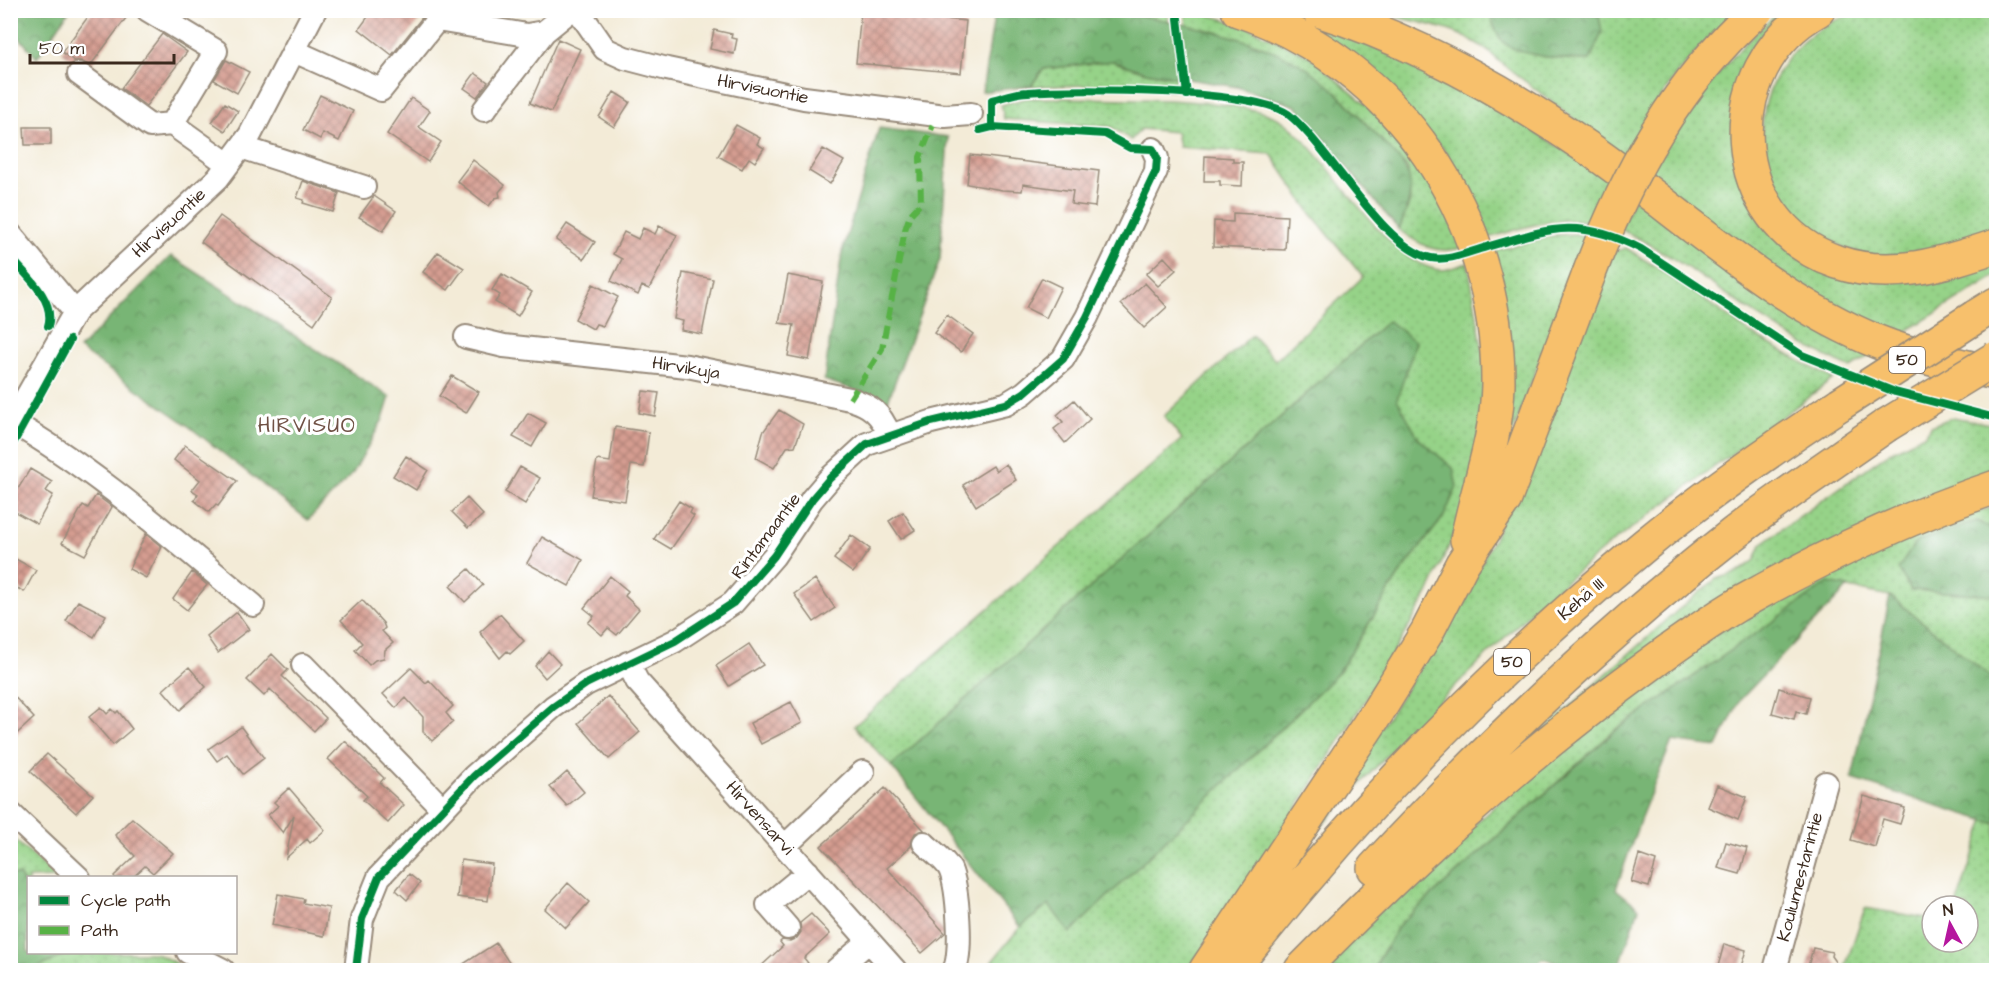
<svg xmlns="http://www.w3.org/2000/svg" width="2007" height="981" font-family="'Architects Daughter',sans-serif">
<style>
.grass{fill:url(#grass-dots);stroke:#687e53;stroke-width:1.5}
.forest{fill:url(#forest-crowns);stroke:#5a7049;stroke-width:1.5}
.building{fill:url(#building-cross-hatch)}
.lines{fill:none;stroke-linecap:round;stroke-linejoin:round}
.minor-casing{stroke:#978a7a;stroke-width:26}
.highway-casing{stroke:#978a7a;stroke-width:36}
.minor{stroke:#fff;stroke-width:22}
.highway{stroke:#f7c06c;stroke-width:33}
.highway-bridge-casing{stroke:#978a7a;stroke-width:36;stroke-linecap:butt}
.highway-bridge{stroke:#f7c06c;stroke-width:33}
.quiet{stroke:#57b245;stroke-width:6;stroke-dasharray:12 6;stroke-linecap:butt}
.cycleway-casing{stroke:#fff;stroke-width:11}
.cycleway{stroke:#00873e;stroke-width:8}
.labels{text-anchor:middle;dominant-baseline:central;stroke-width:6;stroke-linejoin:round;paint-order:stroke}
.shield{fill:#fff;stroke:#766a62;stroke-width:1.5}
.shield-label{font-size:16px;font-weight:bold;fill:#3b2a1e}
.street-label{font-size:18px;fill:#3b2a1e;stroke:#fff}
.quarter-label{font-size:21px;letter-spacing:1.5px;fill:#715246;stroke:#fff}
</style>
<defs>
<pattern id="grass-dots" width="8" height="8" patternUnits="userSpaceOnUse" patternTransform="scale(1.5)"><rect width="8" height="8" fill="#96d388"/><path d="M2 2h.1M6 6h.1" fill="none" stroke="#82b575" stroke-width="1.8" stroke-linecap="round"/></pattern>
<pattern id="forest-crowns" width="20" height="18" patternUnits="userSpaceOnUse" patternTransform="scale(1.5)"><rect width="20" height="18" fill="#78b574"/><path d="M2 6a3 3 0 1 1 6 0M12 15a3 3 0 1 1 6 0" fill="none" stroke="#64935f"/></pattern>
<pattern id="building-cross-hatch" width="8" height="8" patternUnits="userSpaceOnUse" patternTransform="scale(1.5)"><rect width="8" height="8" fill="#d59d91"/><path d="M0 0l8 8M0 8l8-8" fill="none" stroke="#ae8076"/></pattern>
</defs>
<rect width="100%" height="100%" fill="#fff"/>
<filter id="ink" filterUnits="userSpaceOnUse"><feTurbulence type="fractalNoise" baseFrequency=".0167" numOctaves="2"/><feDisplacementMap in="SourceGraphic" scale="12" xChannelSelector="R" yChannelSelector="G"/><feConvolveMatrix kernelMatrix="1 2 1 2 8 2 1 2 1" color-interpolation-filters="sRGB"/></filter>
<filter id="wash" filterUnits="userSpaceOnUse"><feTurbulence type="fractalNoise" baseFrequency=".008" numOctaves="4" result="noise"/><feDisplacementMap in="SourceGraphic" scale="24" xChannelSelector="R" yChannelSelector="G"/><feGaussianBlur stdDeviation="1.35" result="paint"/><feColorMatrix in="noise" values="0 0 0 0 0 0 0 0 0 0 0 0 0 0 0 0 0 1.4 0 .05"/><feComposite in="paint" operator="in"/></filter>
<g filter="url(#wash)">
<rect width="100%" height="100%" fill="#f3ebd7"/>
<path class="grass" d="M1103 11H1167L1168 23Z
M1185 11H1196L1246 26 1309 56 1414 146 1464 247C1437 256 1420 245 1399 230L1410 201 1408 169 1347 103 1308 69 1257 44 1187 26Z
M1372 11H1475L1490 15C1493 23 1497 35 1502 41 1518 57 1568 60 1590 60L1599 16 1569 11H1734L1675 76 1623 156 1500 62C1465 25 1418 24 1372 11Z
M1780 11H1798L1735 146V169L1756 210 1791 252 1996 259V276L1897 337 1797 288 1646 175C1684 115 1725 57 1780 11Z
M1863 11H1996V232C1971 238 1946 245 1921 251 1911 253 1900 258 1890 258 1871 258 1850 251 1833 242 1723 189 1747 38 1863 11Z
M1289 15 1345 33 1457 83 1612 180 1591 222C1558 215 1521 228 1489 238L1468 190 1442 147Z
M1112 61 1146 72 1176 77 1177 90 1121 85 1031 86 1043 69Z
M1027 98C1080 99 1241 94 1281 120 1329 151 1383 266 1442 270 1449 270 1460 265 1468 263L1488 382 1466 507 1428 594 1369 694 1286 825 1188 970H985L1020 927 1049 905 1070 932 1338 673 1399 575 1444 516 1453 469 1419 439 1396 399 1416 342 1388 321 891 766 854 726 1182 439 1164 416 1252 335 1275 360 1363 277 1310 212 1271 154 1179 147 1176 132 1141 129 1131 140 1112 127 1004 119 1001 105Z
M1634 198 1870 355 1851 368C1767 333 1702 268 1620 229Z
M1575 234 1586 237 1497 474 1492 251 1556 235Z
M1626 248 1681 283 1753 335 1833 379 1605 548 1538 605 1413 727 1306 843 1456 612 1496 534 1613 252Z
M1953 417 1996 425V470L1945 490 1489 778 1678 610 1716 579 1737 573 1755 560 1761 544 1890 452 1924 435 1930 426Z
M1996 507V532L1977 521 1912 590 1996 595V681L1890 596 1828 584 1614 731 1399 925 1373 970H1323L1350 938 1550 756 1744 614 1932 522Z
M1985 819 1996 824V970H1844L1865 908 1932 919V942H1968V906H1956Z
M10 836 57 877 28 878V889L19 875H11Z
M70 952 156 953 189 970H32Z"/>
<path class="forest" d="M11 10H69V11L37 58 11 28Z
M995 11C1030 10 1069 7 1104 11 1162 17 1260 37 1308 69 1332 85 1352 108 1371 129 1408 169 1422 174 1399 230L1296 106 1237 87 1146 72 1112 61 1043 69 1031 86 982 92Z
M1475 11 1569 10 1599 16 1602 32 1590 60C1568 60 1518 57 1502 41 1497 35 1493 23 1490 15Z
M879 128 948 137 940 259 888 401 824 380 842 252Z
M171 256 390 397 383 419 353 473 308 520 182 421 79 349Z
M1388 321 1416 342 1397 399 1419 439 1453 468 1457 487 1444 516 1399 575 1338 673 1070 933 1049 905 1020 927 891 766Z
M1977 521 1996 532V595L1911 590 1898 569 1916 542Z
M1828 583 1848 587 1740 700 1717 747 1672 741 1643 812 1616 889 1639 908 1618 970H1581L1543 958 1531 970H1373L1399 925 1615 731Z
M1890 596 1996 681V824L1852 779Z
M11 875H19L28 889V952L70 953 32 970 11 967Z"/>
<g id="blocks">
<path class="building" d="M93 10H132L90 66 81 61H74L62 52Z
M373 10H428L392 55 359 29Z
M861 11 966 21 961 73 856 63Z
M714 30 732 34 731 38 737 39 734 54 710 49Z
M162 34 187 52 146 106 121 88Z
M558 39 580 49 551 112 530 103Z
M226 60 249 72 237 93 214 80Z
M475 73 488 82 477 97 464 88Z
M614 92 630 102 614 127 599 117Z
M320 95 353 111 339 141 323 133 320 139 303 130Z
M411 98 430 111 419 127 441 142 428 162 387 134Z
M225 103 238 111 225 131 212 122Z
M736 125 760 138 757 144 764 148 755 162 749 158 742 169 718 156Z
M24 127H51V145H25Z
M823 149 844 161 830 184 809 171Z
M970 155 1099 171 1095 207 1071 204 1073 191 1023 184 1022 191 1002 190 967 184Z
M1205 156 1233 158V162H1243L1242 186 1220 185V181H1204Z
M473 160 505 185 499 192 500 197 495 198 489 206 457 181Z
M303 181 339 193 333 212 303 203 304 200 297 198Z
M374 196 396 211 383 231 359 217Z
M1233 213 1287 216 1285 250 1213 247 1214 221 1233 222Z
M220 216 332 297 314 324 201 242Z
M567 224 595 242 584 259 556 240Z
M659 226 677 235 649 289 642 286 638 295 611 281 622 259 613 254 624 232 638 239 643 228 655 234Z
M438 252 464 268 448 290 423 272Z
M1164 257 1176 270 1158 286 1146 274Z
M683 273 713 279 702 334 681 330 683 321 674 319Z
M502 274 532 292 518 316 495 302 500 295 492 290Z
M788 275 823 282 809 360 788 356 794 325 779 323Z
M1042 278 1061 287 1046 318 1026 308Z
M1145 283 1167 307 1144 328 1121 304Z
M593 284 618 297 603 326 596 324 593 329 575 319Z
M947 315 973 334 961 352 934 333Z
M452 376 479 392 466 413 439 396Z
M643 391 659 393 655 416 639 413Z
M1074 400 1090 419 1065 443 1054 429 1063 422 1057 415Z
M779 410 803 424 795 446 787 447 774 468 756 458 763 432Z
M528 413 546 423 532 447 513 437Z
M615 427 649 432 644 467 631 465 625 501 591 496 597 460 610 462Z
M185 445 237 481 218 506 216 504 209 512 194 500 198 494 192 490 200 480 174 460Z
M406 456 428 470 416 490 393 476Z
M1006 464 1016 480 976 506 963 485 993 466 996 471Z
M520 467 540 478 525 504 505 492Z
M30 469 52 482 46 491 53 495 37 524 10 509V502Z
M96 495 112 507 85 555 62 543 83 505 88 508Z
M467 498 483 515 468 528 452 512Z
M679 501 692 509 690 513 694 516 671 549 654 539Z
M903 512 915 530 901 539 889 521Z
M146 534 162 547 146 578 129 569Z
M851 535 870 549 853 573 834 559Z
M542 537 583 560 569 586 527 563Z
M10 556 36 570 24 592 10 584Z
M469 569 483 585 465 602 450 586Z
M192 572 207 585 187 610 173 599Z
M610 576 628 591 625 596 639 609 617 635 608 628 602 635 588 623 594 616 584 608Z
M815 579 835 608 814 622 794 594Z
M362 600 383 623 385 628 382 631 393 643 385 650 384 658 375 660 369 665 355 650 362 643 341 620Z
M78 601 106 615 94 637 66 621Z
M237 612 249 629 218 653 207 637Z
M500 614 524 641 510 654 507 651 500 658 480 632Z
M749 644 763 665 729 686 716 666Z
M548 651 560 664 545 678 535 666Z
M272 654 288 670 282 676 326 718 314 731 270 689 264 696 247 680Z
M189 667 206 687 180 710 163 690Z
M411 668 426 683 429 680 453 706 446 713 453 722 432 741 423 732V717L406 698 396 708 383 694Z
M1779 688 1810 697 1806 714 1796 711 1794 719 1772 713Z
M10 692 34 718 10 740Z
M608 696 640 732 609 759 578 723Z
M791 702 802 723 761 744 750 723Z
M101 707 107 714 112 709 116 713 118 711 132 729 113 745 89 717Z
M241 727 264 758 243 774 227 754 217 761 208 749Z
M345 741 384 778 380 783 404 805 388 823 363 800 367 796 328 759Z
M47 754 93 795 76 813 30 771Z
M567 772 584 792 567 806 550 787Z
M1717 785 1747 797 1738 820 1708 807Z
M289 788 325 830 310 843 307 839 286 858 294 815 283 833 268 815 278 806 274 802Z
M885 788 924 830 915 833 911 846 887 868 945 933 922 953 821 846Z
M1864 796 1905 808 1900 824 1883 819 1875 847 1851 840Z
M132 818 173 853 153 873 145 866 132 878H115L114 876 135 856 115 835Z
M1726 842 1747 848 1740 874 1718 868Z
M1639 855 1656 861 1649 887 1631 882Z
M461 860 492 864 488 901 457 897Z
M409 874 420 883 407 900 396 890Z
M568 883 589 902 566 928 545 909Z
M278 894 304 899 303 903 329 908 324 936 272 925Z
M811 914 830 934 804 958 808 963 799 970H757L783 946 780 942 782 940 790 941 797 938 801 932 800 923Z
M496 943 514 970H454Z
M1724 944 1746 950 1740 970H1717Z
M1813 948 1832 952 1831 956 1841 970H1807Z"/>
</g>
</g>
<g filter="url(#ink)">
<use href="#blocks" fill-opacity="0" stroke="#978a7a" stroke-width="1.5"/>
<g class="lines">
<g class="minor-casing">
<path id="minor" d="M148 10 216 51 172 124
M578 10 605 49 625 58 667 69 804 98 945 116 971 114
M294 51 381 90 437 20 527 35 544 32
M79 74 150 126 172 124 228 164
M484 110 544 32 571 10
M241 147 364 187
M10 234 75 312
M466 337 504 346 687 366 850 399C871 405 881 414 889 434
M12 422C99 472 176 542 253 605
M10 426 75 312 218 178 250 135 315 10
M628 663 637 681 895 970
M303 665 443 809
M10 813 79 878
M924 843C931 850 945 860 950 869 958 887 963 955 954 970
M785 846 863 772
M788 928 768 905 808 872
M188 952 223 970
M356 970 362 919 379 877 474 776 553 707 586 684 675 641 733 603 774 556 812 499 830 478 867 444 931 422 1006 404 1024 393 1063 359 1087 317 1156 171 1157 158 1153 149
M836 970 869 941
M1775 970 1826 783"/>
</g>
<g class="highway-casing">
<path id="highway" d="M1238 10C1398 63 1499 218 1498 384 1497 439 1477 488 1467 540
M1318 10C1416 41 1504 90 1588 148 1684 214 1769 298 1878 342 1915 357 1957 365 1996 373
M1818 10C1715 67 1724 223 1837 262 1891 281 1945 263 1996 246
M1975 317 1996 304
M1374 868C1486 748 1604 635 1733 534 1782 496 1834 462 1885 426
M1206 970 1378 711 1427 632 1462 564 1505 499 1589 274
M1232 970C1354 814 1492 671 1645 545 1707 494 1773 448 1840 404
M1301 970C1401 869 1504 773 1618 688 1657 659 1696 630 1737 605 1820 558 1907 517 1996 487"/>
</g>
<use href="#minor" class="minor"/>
<use href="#highway" class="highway"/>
<g class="highway-bridge-casing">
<path id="highway-bridge" d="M1589 274C1626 175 1677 82 1757 10
M1840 404 1975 317
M1885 426 1996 358"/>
</g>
<use href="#highway-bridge" class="highway-bridge"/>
<path class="quiet" d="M850 399 882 349 905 230 910 215 921 203 920 157 933 125"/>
<g class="cycleway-casing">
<path id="cycleway" d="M1177 10 1187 95
M992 127V100C1004 97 1016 92 1028 92 1076 88 1254 89 1288 114 1329 146 1383 249 1431 258 1447 261 1464 254 1480 249 1546 230 1575 215 1641 249L1802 355 1895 392 1996 418
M10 257C26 275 56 300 48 326
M10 449 70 340
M356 970 362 919 379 877 474 776 553 707 586 684 675 641 733 603 774 556 812 499 830 478 867 444 931 422 1006 404 1024 393 1063 359 1087 317 1156 171 1157 158 1153 149 1130 148 1105 134 992 127 980 130"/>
</g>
<use href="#cycleway" class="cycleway"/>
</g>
</g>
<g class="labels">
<g class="shield">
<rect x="1889" y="347" width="36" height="26" rx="4.5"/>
<rect x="1494" y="649" width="36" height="26" rx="4.5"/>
</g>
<g class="shield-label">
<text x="1907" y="360">50</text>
<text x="1512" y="662">50</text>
</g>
<g class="street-label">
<text transform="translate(763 89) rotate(11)">Hirvisuontie</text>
<text transform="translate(169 223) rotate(-43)">Hirvisuontie</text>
<text transform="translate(686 368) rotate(9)">Hirvikuja</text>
<text transform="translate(766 536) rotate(-53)">Rintamaantie</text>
<text transform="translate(1581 599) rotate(-41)">Kehä III</text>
<text transform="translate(760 818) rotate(48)">Hirvensarvi</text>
<text transform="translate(1800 877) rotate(-75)">Koulumestarintie</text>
</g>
<g class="quarter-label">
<text x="307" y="425">HIRVISUO</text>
</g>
</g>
<rect width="2007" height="981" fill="none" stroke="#fff" stroke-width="36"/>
<rect x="27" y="876" width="210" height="78" fill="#ffffff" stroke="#b1aaa5" stroke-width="1.5"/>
<rect x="39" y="896" width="30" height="9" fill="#00873e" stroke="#b1aaa5" stroke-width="1.5"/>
<text x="81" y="906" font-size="18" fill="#3b2a1e">Cycle path</text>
<rect x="39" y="926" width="30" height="9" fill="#57b245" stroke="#b1aaa5" stroke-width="1.5"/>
<text x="81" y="936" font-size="18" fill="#3b2a1e">Path</text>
<g transform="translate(1950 924) rotate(352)"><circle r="28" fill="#ffffff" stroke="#b1aaa5" stroke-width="1.5"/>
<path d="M0-4.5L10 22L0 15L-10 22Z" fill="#b5179e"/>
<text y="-9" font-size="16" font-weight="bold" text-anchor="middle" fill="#3b2a1e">N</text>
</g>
<path d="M30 54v9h144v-9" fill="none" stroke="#3b2a1e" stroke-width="3"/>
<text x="39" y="54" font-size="18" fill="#3b2a1e" stroke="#ffffff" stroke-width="4.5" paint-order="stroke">50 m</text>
</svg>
